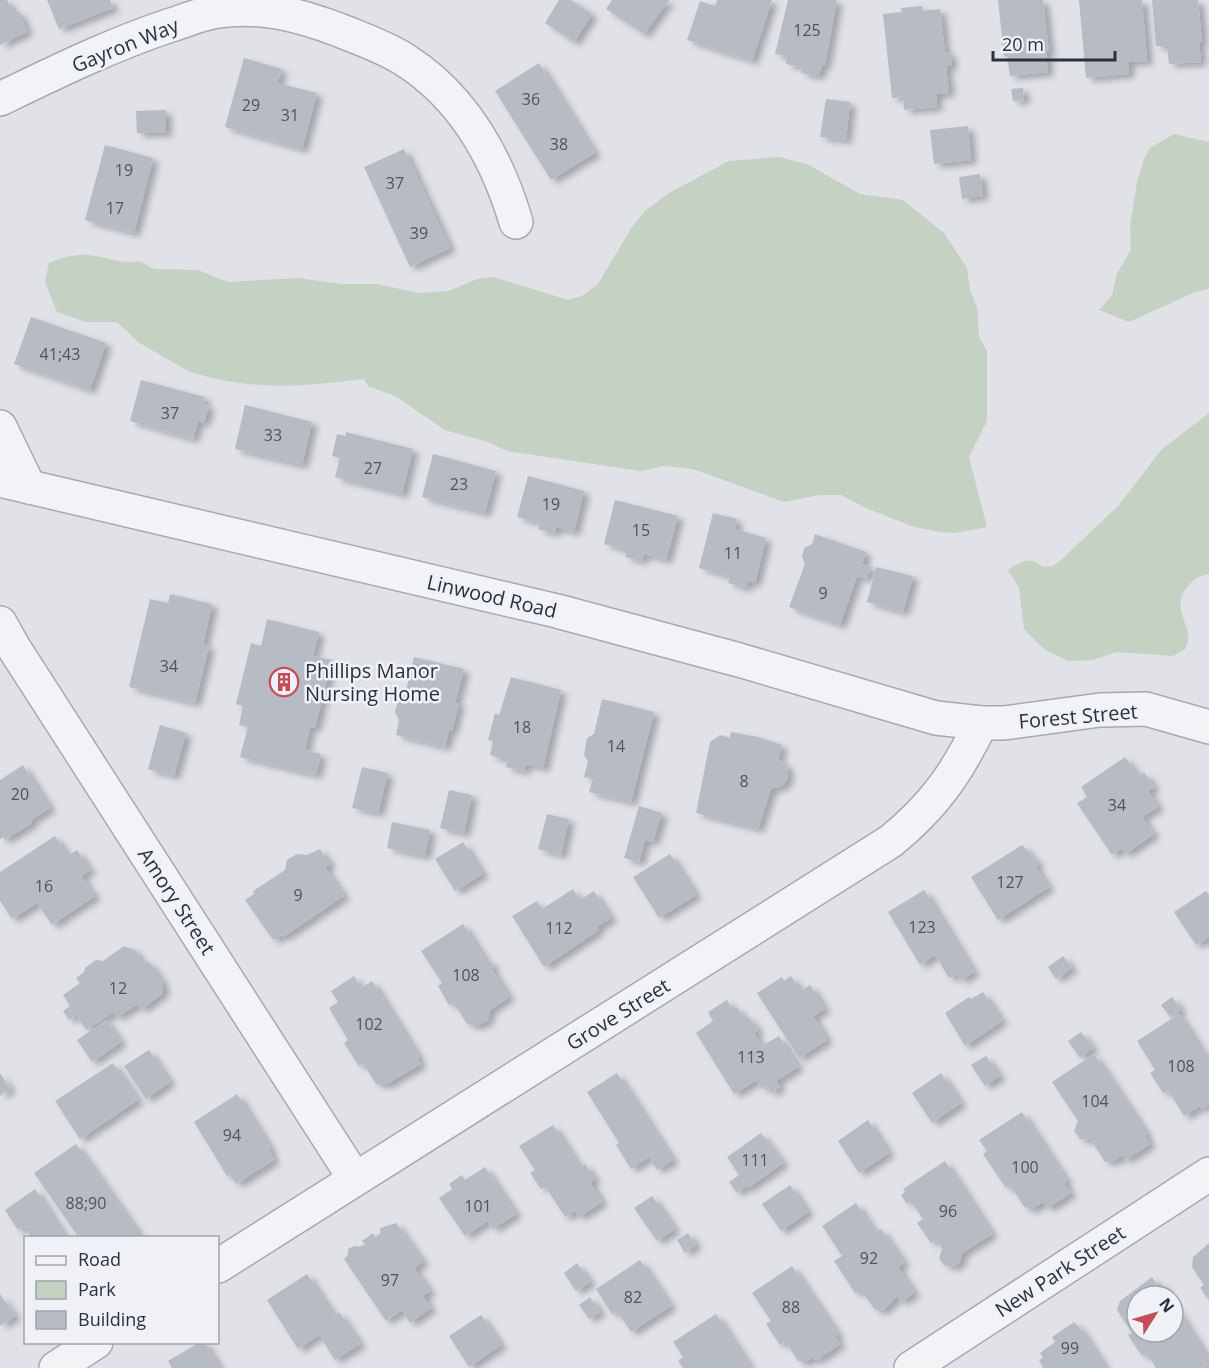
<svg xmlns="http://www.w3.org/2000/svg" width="1209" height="1368" font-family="'Open Sans',sans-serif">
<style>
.green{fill:#c5d1c2}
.building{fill:#b7bbc4;filter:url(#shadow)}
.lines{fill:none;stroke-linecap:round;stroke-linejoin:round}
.minor-casing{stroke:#a6a9b2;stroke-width:36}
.tertiary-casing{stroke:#a6a9b2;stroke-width:36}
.minor{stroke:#f2f3f6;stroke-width:33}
.tertiary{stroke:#f2f3f6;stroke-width:33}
.labels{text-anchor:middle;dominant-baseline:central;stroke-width:5;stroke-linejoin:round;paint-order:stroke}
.number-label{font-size:16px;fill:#4d5360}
.street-label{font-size:20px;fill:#2a303e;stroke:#eff1f6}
.poi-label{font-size:20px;fill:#2a303e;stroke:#eff1f6;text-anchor:start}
</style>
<defs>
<filter id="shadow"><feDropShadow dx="6" dy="4" stdDeviation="3" flood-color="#0004"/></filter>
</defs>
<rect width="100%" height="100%" fill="#e0e2e8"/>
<path class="green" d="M1174 134 1209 142V289L1195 292 1129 322 1099 310 1112 295 1117 274 1131 249 1130 226 1137 182 1144 159 1150 148Z
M779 157 807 164 860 194 903 200 944 233 967 268 970 290 977 307 979 337 987 351V421L969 457 987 527 955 533 941 532 914 527 868 509 841 495H819L784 502 693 469 664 466 641 471 507 451 488 442 445 430 395 396 368 386 364 379C297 387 255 391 190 372L138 342 117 322H86L57 312 45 282 49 263C62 258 73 254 87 255 105 256 121 265 139 261L154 269 198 270 228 282 299 278 341 284H377L419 293 449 291 477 279 494 277 568 300 582 296 598 284 632 227 645 211 669 193 729 161Z
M1209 413V574C1199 576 1196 578 1189 585 1166 610 1198 627 1185 649L1173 656 1116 652 1093 660 1068 661 1045 650 1024 629 1019 588 1008 570C1022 561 1029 556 1043 567L1053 566 1060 561 1119 505 1161 450Z"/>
<path class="building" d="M0 0H7L13 13 19 11 27 32 0 45Z
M47 0H110L113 8 59 29Z
M559 0H571L592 14 574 42 545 23Z
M612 0H669L644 34 606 9Z
M717 0H772L752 61 687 40 700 1 715 6Z
M788 0H837L825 65 823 64 818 76 801 73 802 67 786 64 787 56 775 54Z
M998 0H1043L1049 52H1046L1048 72 1010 76 1007 56 1004 57Z
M1079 0H1142L1147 61 1128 62 1129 74 1086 78Z
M1152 0H1198L1202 42H1199L1201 62 1169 64 1167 46H1156Z
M922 6V11L940 9 945 53 950 52 952 66H946L949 93 936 94 937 107 904 110 903 97 892 98 883 14 902 12 901 8Z
M244 58 282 69 277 83 317 93 302 149 225 127Z
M539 63 595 153 551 180 495 91Z
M1023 88 1024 100 1013 101 1011 89Z
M826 99 850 102 846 140 820 137Z
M166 110V133H137L136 111Z
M968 126 971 160 934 164 930 130Z
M105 145 153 158 134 233 85 220Z
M404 149 450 248 410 267 364 167Z
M980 174 983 196 962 199 959 177Z
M31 317 106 343 90 390 14 364Z
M141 380 205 397 203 404 209 406 204 423 198 421 193 439 130 421Z
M245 405 312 422 302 465 235 449Z
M346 432 413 449 402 494 335 477 340 458 332 456 337 434 346 436Z
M433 454 496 471 485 513 422 497Z
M528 476 584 491 574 532 556 527 555 533 538 529 540 523 517 517Z
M615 500 678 516 666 560 644 554 642 561 625 557 627 550 604 544Z
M713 513 737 519 735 529 766 538 755 583 748 581 746 588 728 583 730 576 699 568Z
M815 534 866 552 862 564 871 567 866 579 857 576 840 625 789 607 805 564 802 557 804 548 812 544Z
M876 567 913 576 903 612 867 602Z
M170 594 212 604 203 645 209 646 195 703 129 687 150 599 168 603Z
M267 619 319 632 313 656 332 660 315 728 310 727 305 750 321 754 316 775 240 757 248 727 239 725 243 706 236 704 251 643 261 646Z
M414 657 464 669 455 703H459L452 731 449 730 445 747 396 735 399 720 395 712 398 701 405 695Z
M511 677 561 690 543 768 526 764 524 771 506 767 508 760 490 755 493 741 488 740 495 713 499 715Z
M602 699 654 712 631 802 589 792 593 779 584 777 588 761 584 755 587 738 594 734Z
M160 725 186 733 174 776 148 769Z
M731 732 758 737 782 745 778 759 787 766 788 778 782 786 771 789 758 829 696 813 710 742 720 735 730 738Z
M1125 757 1139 777 1144 772 1154 787 1148 791 1158 807 1142 817 1154 834 1125 854 1122 848 1112 855 1077 803 1087 797 1081 787Z
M23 765 50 808 31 820 32 823 5 840 4 837 0 839V780Z
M362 767 388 773 378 813 352 808Z
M449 790 472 795 464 833 440 828Z
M639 806 662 813 653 842 645 840 639 862 624 858Z
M547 814 569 819 561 855 538 849Z
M392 822 430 830 425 856 387 848Z
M55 836 68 856 77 850 90 870 81 876 95 896 52 925 37 903 12 919 0 901V872Z
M463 842 483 874 455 891 435 859Z
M1022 845 1039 864 1035 866 1049 887 998 920 971 877Z
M320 849 330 864 325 868 344 896 283 937 282 935 273 940 245 900 254 894 253 891 285 870 287 860 297 854 307 855Z
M670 854 696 895 659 918 633 877Z
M573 889 580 900 594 891 611 918 597 927 599 930 544 967 512 916 537 901 542 909Z
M924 890 974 972 961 980 957 974 949 978 935 955 920 965 888 912Z
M1206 891 1209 895V937L1196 945 1174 912Z
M463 924 487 962 490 961 494 966 491 968 509 997 490 1010 488 1020 477 1026 467 1024 454 1003 449 1005 438 986 442 983 421 951Z
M124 946 135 950 141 960 150 963 163 983V993L142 1009 138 1004 117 1017 114 1012 86 1030 76 1015 69 1020 63 1011 70 1006 63 995 80 983 76 978 83 973 86 967 96 960 103 961Z
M1063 956 1072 968 1056 979 1048 967Z
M354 976 361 988 372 981 419 1057 417 1059 421 1064 387 1084H376L363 1063 359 1066 344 1043 348 1040 329 1008 338 1002 331 991Z
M791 976 801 991 810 985 825 1009 813 1016 827 1040 799 1058 757 993 782 977 784 981Z
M983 992 1002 1021 965 1046 945 1013 969 997 971 999Z
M1172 997 1181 1010 1171 1018 1161 1005Z
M727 1000 732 1010 737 1007 745 1019 749 1017 758 1031 754 1033 762 1046 779 1036 798 1067 776 1081 780 1087 771 1093 767 1086 762 1089 757 1080 734 1094 696 1033 713 1021 708 1012Z
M1179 1014 1209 1062V1104L1202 1109 1200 1106 1184 1116 1168 1090 1163 1093 1150 1073 1155 1070 1137 1041Z
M106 1020 121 1042 92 1062 77 1040Z
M1081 1032 1093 1048 1080 1058 1068 1041Z
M149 1050 170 1082 146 1099 124 1066Z
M1094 1054 1147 1134 1145 1136 1150 1144 1126 1160 1123 1155 1114 1161 1105 1162 1091 1140 1080 1139 1074 1131 1078 1121 1052 1082Z
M986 1056 1000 1076 985 1086 971 1065Z
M113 1063 138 1100 80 1139 55 1101Z
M0 1073 10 1089 0 1096Z
M617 1073 673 1160 657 1170 649 1157 631 1169 616 1145 619 1143 587 1092Z
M941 1073 961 1103 932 1123 912 1093Z
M237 1094 271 1149 269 1150 274 1160 236 1184 230 1175 227 1176 194 1122Z
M1022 1112 1067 1181 1064 1183 1071 1193 1048 1208 1043 1202 1030 1210 1027 1207 1025 1208 1010 1185 1006 1188 983 1154 987 1151 979 1140Z
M868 1120 889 1153 859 1173 838 1141Z
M553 1125 580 1167 585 1164 595 1179 590 1182 602 1202 579 1217 575 1211 565 1217 545 1186 541 1189 530 1173 535 1170 519 1146Z
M761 1133 783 1163 748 1188 746 1186 737 1193 729 1182 739 1175 727 1157Z
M76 1144 138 1232 135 1238H79L34 1173Z
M945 1161 992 1234 962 1253 960 1262 953 1267 944 1265 939 1258 942 1249 936 1239 931 1243 917 1223 923 1219 911 1201 907 1204 901 1195 905 1192 903 1189Z
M485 1167 516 1214 493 1229 488 1221 465 1236 439 1198 452 1189 449 1184 462 1175 465 1180Z
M790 1185 808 1212 781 1231 762 1204Z
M35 1189 66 1238H27L30 1235 24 1226 18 1230 5 1210Z
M652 1196 675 1229 657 1241 634 1208Z
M856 1203 875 1232 881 1229 904 1263 898 1267 914 1293 901 1302 897 1296 884 1310H875L861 1290 855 1293 834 1261 842 1256 822 1226Z
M396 1223 423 1262 414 1268 430 1291 423 1296 431 1308 410 1323 402 1310 386 1321 344 1259 348 1255V1249L354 1246 360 1247 365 1244 362 1241 373 1233 375 1237 380 1234V1228Z
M688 1233 696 1245 685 1253 677 1240Z
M1209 1243V1300L1200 1288 1204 1285 1192 1267 1193 1257Z
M640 1260 671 1306 631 1332 617 1311 612 1314 596 1289Z
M577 1263 590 1282 576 1291 564 1273Z
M792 1266 838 1334 835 1337 840 1344 817 1360 812 1358 805 1362 798 1361 785 1341 780 1345 766 1324 771 1321 752 1293Z
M307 1274 334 1316 339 1312 360 1344 335 1360 319 1335 298 1349 267 1300Z
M1152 1277 1157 1285 1161 1283 1169 1296H1137V1332H1173V1303L1209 1360V1365L1204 1368H1156L1147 1353 1142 1356 1128 1335 1132 1333 1117 1310 1120 1301Z
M0 1294 15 1316 0 1326Z
M590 1297 600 1312 589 1319 579 1305Z
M716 1314 751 1368H683L678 1361 683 1357 673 1342Z
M481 1315 501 1345 469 1367 449 1336Z
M1074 1322 1082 1331 1106 1368H1043L1039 1360 1043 1358 1040 1353 1055 1342 1052 1337Z
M200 1342H204L220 1368H172L168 1361Z"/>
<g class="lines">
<g class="minor-casing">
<path id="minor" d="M0 99C56 72 113 44 171 25 187 20 203 13 219 11 262 5 299 15 339 30 361 39 385 47 405 60 463 97 497 158 516 222
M0 427 29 487
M0 623 14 648 355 1179
M218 1266 891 841C934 806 957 773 981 723
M56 1368 96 1342
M911 1368 1209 1174"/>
</g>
<g class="tertiary-casing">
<path id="tertiary" d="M0 480 557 611 739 660 936 718 981 723H1004L1100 710 1146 709 1209 727"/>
</g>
<use href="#minor" class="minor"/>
<use href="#tertiary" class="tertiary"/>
</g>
<defs>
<g id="building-ring" transform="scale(1.5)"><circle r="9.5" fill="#eff1f6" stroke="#c44d57" stroke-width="1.5"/><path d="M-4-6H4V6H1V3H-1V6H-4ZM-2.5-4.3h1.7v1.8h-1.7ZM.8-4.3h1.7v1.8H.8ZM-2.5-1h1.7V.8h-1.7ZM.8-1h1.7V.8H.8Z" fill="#c44d57"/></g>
</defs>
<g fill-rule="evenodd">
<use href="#building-ring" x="284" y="682"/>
</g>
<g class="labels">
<g class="number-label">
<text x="807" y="30">125</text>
<text x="531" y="99">36</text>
<text x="251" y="105">29</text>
<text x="290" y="115">31</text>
<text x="559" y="144">38</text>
<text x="124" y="170">19</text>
<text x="395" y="183">37</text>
<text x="115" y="208">17</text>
<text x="419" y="233">39</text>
<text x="60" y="354">41;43</text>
<text x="170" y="413">37</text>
<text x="273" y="435">33</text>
<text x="373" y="468">27</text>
<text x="459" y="484">23</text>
<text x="551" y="504">19</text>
<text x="641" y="530">15</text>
<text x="733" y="553">11</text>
<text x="823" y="593">9</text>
<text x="169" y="666">34</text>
<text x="522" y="727">18</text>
<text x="616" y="746">14</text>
<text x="744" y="781">8</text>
<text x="20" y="794">20</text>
<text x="1117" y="805">34</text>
<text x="1010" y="882">127</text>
<text x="44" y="886">16</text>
<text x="298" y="895">9</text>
<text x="922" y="927">123</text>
<text x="559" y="928">112</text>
<text x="466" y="975">108</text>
<text x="118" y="988">12</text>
<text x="369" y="1024">102</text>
<text x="751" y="1057">113</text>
<text x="1181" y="1066">108</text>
<text x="1095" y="1101">104</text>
<text x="232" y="1135">94</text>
<text x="755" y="1160">111</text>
<text x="1025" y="1167">100</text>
<text x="86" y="1203">88;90</text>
<text x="478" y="1206">101</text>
<text x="948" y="1211">96</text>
<text x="869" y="1258">92</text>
<text x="390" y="1280">97</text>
<text x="633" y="1297">82</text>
<text x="791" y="1307">88</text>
<text x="1070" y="1348">99</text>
</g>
<g class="street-label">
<text transform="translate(125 45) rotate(-22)">Gayron Way</text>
<text transform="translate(492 596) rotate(13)">Linwood Road</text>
<text transform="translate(1078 716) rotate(-5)">Forest Street</text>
<text transform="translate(177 901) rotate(57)">Amory Street</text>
<text transform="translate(618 1014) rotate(-32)">Grove Street</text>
<text transform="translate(1060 1271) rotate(-33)">New Park Street</text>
</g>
<g class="poi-label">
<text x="305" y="670">Phillips Manor<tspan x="305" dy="23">Nursing Home</tspan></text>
</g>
</g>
<rect x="24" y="1236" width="195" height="108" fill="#eff1f6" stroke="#a0a4ac" stroke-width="1.5"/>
<rect x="36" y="1256" width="30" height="9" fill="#f2f3f6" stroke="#a0a4ac" stroke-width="1.5"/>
<text x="78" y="1266" font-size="18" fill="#2a303e">Road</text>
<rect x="36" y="1281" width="30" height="18" fill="#c5d1c2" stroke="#a0a4ac" stroke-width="1.5"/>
<text x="78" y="1296" font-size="18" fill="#2a303e">Park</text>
<rect x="36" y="1311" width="30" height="18" fill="#b7bbc4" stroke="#a0a4ac" stroke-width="1.5"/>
<text x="78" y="1326" font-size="18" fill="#2a303e">Building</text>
<g transform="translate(1155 1314) rotate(53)"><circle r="28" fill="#eff1f6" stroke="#a0a4ac" stroke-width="1.5"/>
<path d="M0-4.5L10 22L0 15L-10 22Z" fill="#c44d57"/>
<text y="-9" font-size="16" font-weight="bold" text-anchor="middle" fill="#2a303e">N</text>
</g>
<path d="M993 51v9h122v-9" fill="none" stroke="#2a303e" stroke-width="3"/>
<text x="1002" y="51" font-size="18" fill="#2a303e" stroke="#eff1f6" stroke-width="4.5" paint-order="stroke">20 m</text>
</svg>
